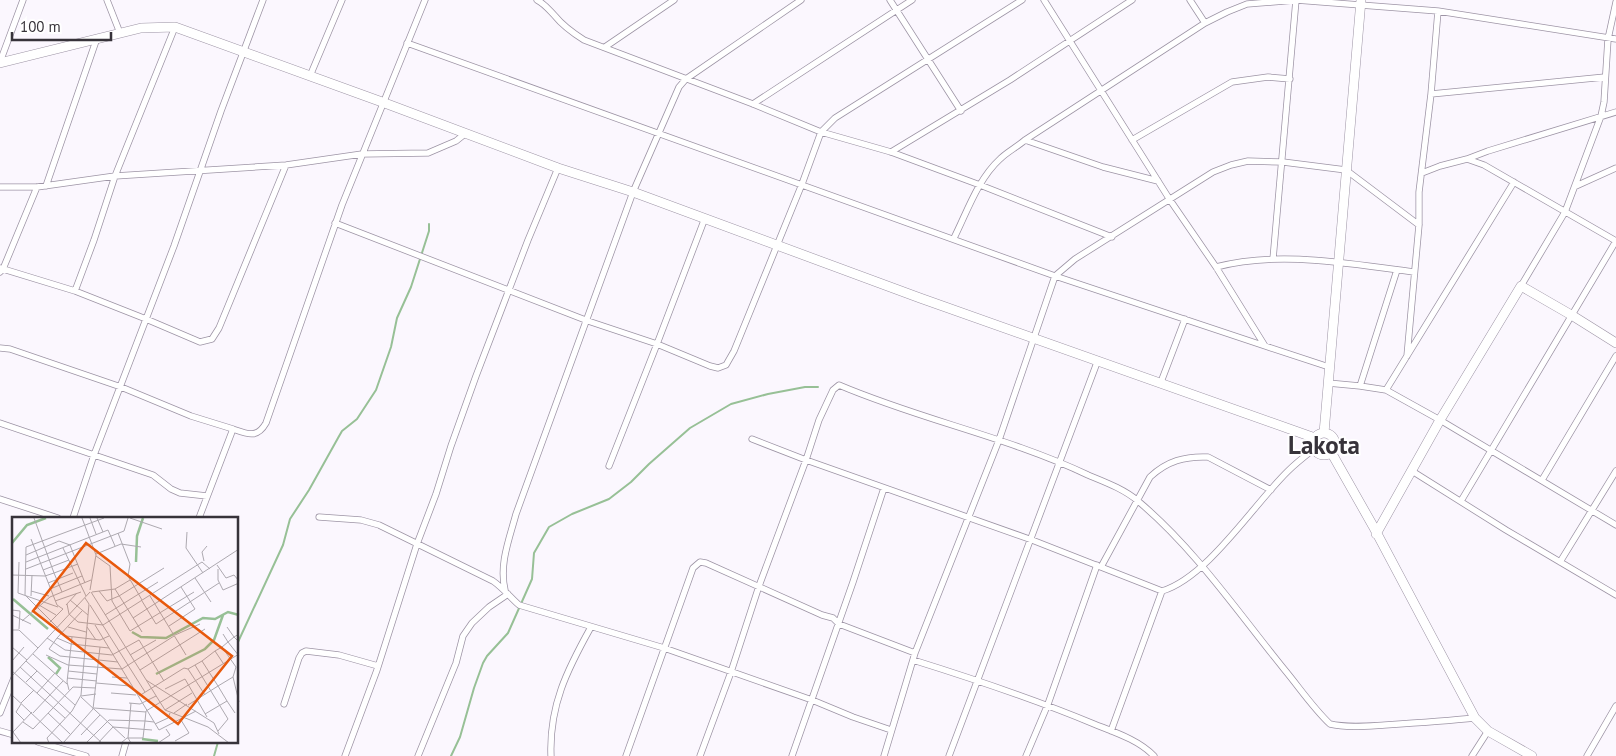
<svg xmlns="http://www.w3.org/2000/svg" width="1616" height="756" font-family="'PT Sans',sans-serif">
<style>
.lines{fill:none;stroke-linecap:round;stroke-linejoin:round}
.stream{stroke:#97c096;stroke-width:2}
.street-casing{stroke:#9d94a5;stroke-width:7}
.secondary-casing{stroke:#9d94a5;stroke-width:10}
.street{stroke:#fff;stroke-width:5.5}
.secondary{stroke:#fff;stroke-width:9}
.labels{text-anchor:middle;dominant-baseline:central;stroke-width:4;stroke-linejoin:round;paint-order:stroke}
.town-label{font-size:25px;font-weight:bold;fill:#37333a;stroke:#fff}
.inset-river{fill:none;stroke:#97c096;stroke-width:2.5}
.inset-road{fill:none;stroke:#ada9b0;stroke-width:1}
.view{fill:#e8590c;fill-opacity:0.15;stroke:#e8590c;stroke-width:2.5}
.inset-edge{fill:none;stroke:#37333a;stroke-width:2.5}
</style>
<rect width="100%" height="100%" fill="#fbf7fe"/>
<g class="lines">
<path class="stream" d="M238 642 283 545 290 519 309 490 338 438 342 431 357 419 376 390 391 347 397 318 411 287 429 231V224
M214 756 218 742
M451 756 460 737 474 688 483 663 487 656 508 633 532 579 534 553 549 527 572 514 609 499 631 482 649 464 690 428 731 404 768 394 805 387H818"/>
<g class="street-casing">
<path id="street" d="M107 0 120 33
M537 0C545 4 549 10 555 16 563 26 573 33 584 40L753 104 821 132 891 152 980 185 1112 237
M890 0 961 111
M1044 0 1170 200 1216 267 1265 346 1329 367
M1190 0 1205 23
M1296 0 1438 11 1616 39
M407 43 1055 276 1265 346
M605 47 674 0
M0 62 23 0
M310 76 342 0
M1431 94 1605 77
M753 104 912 0
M1025 140 1103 167 1158 181
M1132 140 1232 82 1268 77 1290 79
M891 152 1010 80 1132 0
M1467 159 1488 151 1616 112
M1422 173 1440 166 1467 159 1484 165 1616 241
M46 186 97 38
M1576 186 1616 168
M0 187H37L115 176 286 165 362 154 428 153 456 141 466 133
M335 223 588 321 657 344 710 366 718 368 726 365 734 351 802 184 821 132 835 118 1022 0
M954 238C967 212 978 179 1000 159 1007 152 1017 147 1025 140L1205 23 1227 12 1247 4 1296 0 1273 259
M1216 267C1280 250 1349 264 1414 272
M0 268 75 291 146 319 200 342 212 339 219 328 286 165
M0 272 3 269 37 187
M1521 286 1565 212 1601 116 1604 102 1608 39 1616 2
M75 291 94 240 115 176 175 27
M0 348 10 349 121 387 191 416 233 429 199 518
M1407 356 1419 225V192L1431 94 1438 11
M1161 382 1185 319
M1328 383 1360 386 1386 390 1440 420 1616 525
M1360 386 1397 270
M1386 390 1514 182
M0 423 153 475 171 489 180 493 207 496
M233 429C247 434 257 439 266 423L342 205 425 0
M752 439 806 460 1032 540 1162 591C1208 577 1253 505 1288 471 1296 463 1305 456 1314 449
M609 466 657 344 705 218
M1412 471 1506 530 1616 595
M1542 480 1616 356
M0 499 58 518
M1461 501 1616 241
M319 517 361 520 379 525 493 581C503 588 510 597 519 605L664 648 812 700 853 717 891 730
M73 518 94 455 174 246 221 111 263 0
M1560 562 1616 471
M1101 567 1150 477C1167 461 1185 456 1208 457L1271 490
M505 590C499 564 509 540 516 514L633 192 679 87 686 79 801 0
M913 660C974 679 1034 699 1094 724 1114 732 1139 740 1154 756
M284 704 299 658 302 653 306 651 339 655 378 666
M0 713 14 678
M0 731 14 735
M1111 731 1162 591
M38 742 86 756
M122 756 126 742
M345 756 377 670 417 544 436 494 451 446 476 376 528 240 558 168
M418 756 456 663 463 636 472 623 489 607 508 594
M551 756C549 706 567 670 591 627
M626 756 693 568 700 562 706 563 822 615 833 618 839 624 915 653
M700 756 731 672 759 586 806 460 819 420 833 390 839 385C921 420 1008 437 1088 475 1105 482 1124 489 1138 501 1195 549 1237 611 1284 669 1299 687 1313 708 1330 724 1347 728 1367 726 1385 725 1415 723 1445 721 1475 718
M792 756 853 582 884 488
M884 756 915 653 999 440 1055 276 1075 259 1213 172 1231 165 1248 161 1283 162 1346 170 1419 225
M949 756 1098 360
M1026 756 1048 704 1097 565
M1472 756 1488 731
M1587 756 1616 706"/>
</g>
<g class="secondary-casing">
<path id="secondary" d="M0 63 141 28 175 27 382 102 558 168 633 192 920 298 1315 438
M1324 433 1361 0
M1313 444a11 11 0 1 1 22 0a11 11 0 1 1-22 0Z
M1331 452 1373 526 1475 718 1488 731 1532 756
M1376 534 1440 420 1521 286 1573 316 1616 343"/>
</g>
<use href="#street" class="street"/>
<use href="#secondary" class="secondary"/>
</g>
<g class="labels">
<g class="town-label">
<text x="1324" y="445">Lakota</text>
</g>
</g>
<g transform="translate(12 517)">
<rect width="226" height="226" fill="#fbf7fe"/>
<path class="inset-river" d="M0 26 15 8 34 1M124 45 125 19 131 1M1 82 36 112M120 115 129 120 154 121 191 101 203 102 216 95 227 98M36 140 48 151 44 157M144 157 193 132 202 123 211 98M130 222 146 224"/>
<path class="inset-road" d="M22 1 42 56 66 47M70 1 84 38 78 73M78 1 84 17M85 1 91 15M92 1 14 30 13 78 54 119 88 123 97 119M118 1 150 12M175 15 174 31 191 56M106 16 118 47 116 59 130 83M19 22 45 88 51 92M51 31 74 79M84 37 109 27 129 30M14 38 47 24 58 28 73 66M84 39 98 49 100 84 118 114 182 75M192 44 190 35 195 29M7 45 6 76 46 90M14 45 96 13 103 29M205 48 214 61 222 58 227 64M14 52 112 14 116 1M206 52V63L211 73 227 66M31 53 57 43M0 58 33 59 42 56 50 75M183 61 199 85M36 66 61 56M38 72 70 59M103 72 118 63M19 74 37 79M87 74 95 84 107 79M79 75 153 193 196 210 217 226M80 75 103 72 130 115M19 79 20 58M107 79 152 51M138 79 174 138M58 83 76 98M43 84 69 75M130 84 144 107 207 66M55 87 57 97 66 105 91 108 190 45 198 52M27 88 44 98M54 88 65 76M78 88 133 175M0 93 8 94 7 112M70 94 45 121 59 127 97 131M0 98 19 107M93 98 146 65M121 101 227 32M10 104 38 80 79 63M38 105 51 92M83 108 147 213 184 194M157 109 183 92 169 70M56 110 74 115M75 110 84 123M215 110 222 120 227 117M0 113H7L26 131M163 118 188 107M35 121 53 133 100 138 127 123 152 164M45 121 37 132 48 139 106 145M227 125 222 120 216 125 227 139M0 130 15 143M210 130 216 125 211 117M203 134 210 130 224 150 221 160 227 185M21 137 55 167M34 138 56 148 110 152 162 119M118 138 144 123M0 144 12 130M14 144 63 188M190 144 203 134 211 146M183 148 216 202 206 214M8 150 90 226M128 153 193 112M0 154 53 201M56 154 85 157M0 159 78 75M100 160 115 161M55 161 85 164M134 163 202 206 207 217M14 165 25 154M84 166 118 169M153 172 173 162 195 200M57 173 55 165 60 120M25 176 43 156M99 176 124 178M0 178 51 226M193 178 176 152 190 144 206 169 221 160M69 179 84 177M127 179 172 151 176 152M69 180 113 221M9 186 22 173M117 186 128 187 144 179M119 186 116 221 119 226M9 187 4 195 12 203M176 188 206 169 215 184M82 191 134 195M153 193 180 176M21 196 51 164M36 196 58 217M162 196 175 187M193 197 215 184 223 196M11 205 21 212 61 170 84 171M143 207 156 201 158 196M69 218 88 198M163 224 177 216 169 203M52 225 81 192 88 130M9 226 1 215 20 195M37 226 35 221 60 194 69 178 77 87 73 81M74 226 97 203 133 204 134 194 227 137M86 226 101 210 140 213M109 226 115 221H131L133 204 142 205M146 226 158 218 154 212"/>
<path class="view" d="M74 26 220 139 166 207 21 94Z"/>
<rect width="226" height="226" class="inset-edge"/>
</g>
<path d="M12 32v8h99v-8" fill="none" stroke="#37333a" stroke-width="2.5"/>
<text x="20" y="32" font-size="15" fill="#37333a" stroke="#ffffff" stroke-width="4" paint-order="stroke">100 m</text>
</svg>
